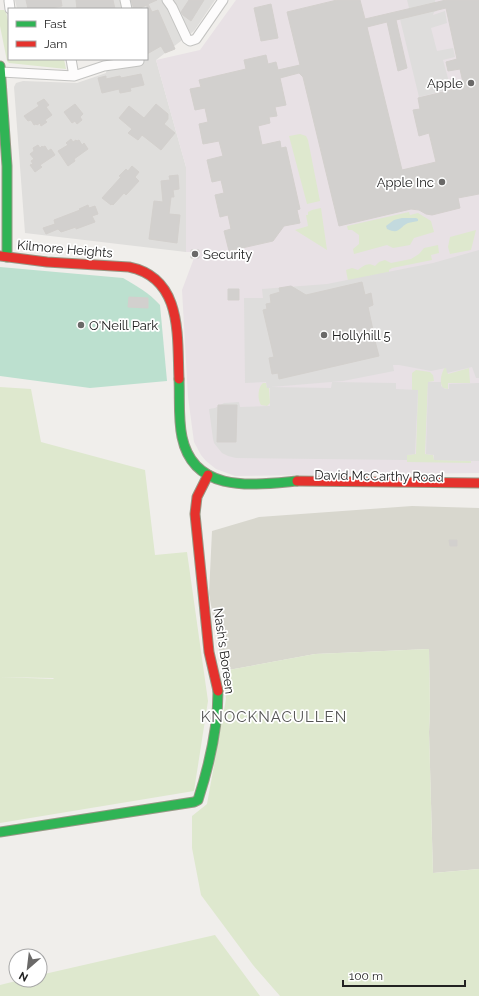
<svg xmlns="http://www.w3.org/2000/svg" width="479" height="996" font-family="Raleway,sans-serif">
<style>
.residential{fill:#dfdedc}
.industrial{fill:#e8e1e5}
.construction{fill:#d8d7ce}
.grass{fill:#dee8ce}
.pitch{fill:#bce0cf}
.parking{fill:#dedddc}
.water{fill:#c3dade}
.building{fill:#d2d0ce;stroke:#d3d0cd;fill-rule:evenodd}
.lines{fill:none;stroke-linecap:round;stroke-linejoin:round}
.street-casing{stroke:#c3c3c1;stroke-width:11}
.fast-casing{stroke:#979885;stroke-width:11}
.jam-casing{stroke:#979885;stroke-width:11}
.street{stroke:#fdfcfc;stroke-width:9}
.fast{stroke:#30b455;stroke-width:9}
.jam{stroke:#e5322d;stroke-width:9}
.poi-dot{fill:#6a6968;stroke:#fff;stroke-width:1.5}
.labels{text-anchor:middle;dominant-baseline:central;stroke-width:3.5;stroke-linejoin:round;paint-order:stroke}
.poi-label{font-size:13px;fill:#222;stroke:#fff;text-anchor:start}
.street-label{font-size:13px;fill:#222;stroke:#fff}
.quarter-label{font-size:15px;letter-spacing:1px;fill:#555;stroke:#fff}
</style>
<rect width="100%" height="100%" fill="#f0eeeb"/>
<path class="residential" d="M15 0H215L194 31 156 60 186 167V252L25 233 14 87 16 83 23 81 77 83 106 73 108 59H147V9H17Z"/>
<path class="industrial" d="M236 0H479V473L235 476 216 469 206 461 201 455 194 442 188 397 182 290 194 258 195 252H186V167L156 60 200 50Z"/>
<path class="construction" d="M412 506 479 508V869L433 873 429 732 430 709 429 649 315 654 223 671 209 594 212 531 259 517Z"/>
<path class="grass" d="M0 10H4L6 12 9 26V59H64L66 69 9 63 7 61 0 26Z
M300 134 306 136 308 140 320 201 307 204 289 136Z
M321 208 327 250 295 230 308 226 306 215H308V212L312 210Z
M409 212 410 215 418 213 431 221 434 232 414 238 410 245 393 248 387 245 354 254 353 249 359 244V235L352 230H348L347 226Z
M476 230 471 250 450 254 448 247 450 237Z
M438 245 439 253 431 255 432 260 392 268 389 270V272L348 281 346 270 352 268 358 270C364 266 367 262 375 266L379 262 385 260 391 263 411 259 419 254 424 248Z
M446 366 448 374 469 368 470 383H448V389L443 388C439 382 441 372 446 366Z
M416 370 430 372 433 375 434 381 428 382 425 454 433 455 434 460 471 461V463L407 462V455L416 454 418 390H412V373Z
M263 383H266L267 388H269L270 403 267 406 261 405C257 399 258 387 263 383Z
M0 387 31 389 41 442 145 470 155 555 187 552 208 701 194 791 0 823V677L54 679 53 678 0 677Z
M429 649 430 709 429 732 433 873 479 869V996H280L253 965 201 895 192 848V816L207 804 226 699 223 671 315 654Z
M215 935 260 996H0V985L20 980H40V975Z"/>
<path class="pitch" d="M0 267 123 278C137 286 149 293 160 305L167 381 90 388 0 376Z"/>
<path class="parking" d="M407 0H435L437 11 434 12 433 15 445 11 447 23 431 28 437 51 453 48 455 57 443 60 451 89 419 97 400 19 411 16Z
M479 250V378H476L472 367 447 373 446 368 431 371 399 365H393L394 371 343 381 271 387 331 388 332 382 396 383V389L418 390 415 454 407 455V460L236 458 228 456 222 453 214 443 213 439 209 409 215 408 224 403 239 402 240 407 270 406V388H267L266 382 245 383 244 298H263L262 289 327 284 433 263Z
M428 382H441V386L445 389H449V384L479 383V461L434 460V455L426 454Z"/>
<path class="water" d="M402 218H416L418 219V221C415 222 411 222 408 223 399 227 400 235 387 229L386 226 394 220Z"/>
<path class="building" d="M26 0H61L62 6 45 9H28Z
M76 0H113L115 9H77Z
M131 0H157L148 4 152 12 158 10 175 49 165 53 161 46 147 54V5L138 9H134Z
M189 0H204L191 21 183 15 181 12Z
M337 0H360L365 19 446 0H479V194L458 198 460 208 432 215 426 214 419 210 411 209 339 226 303 77 299 73 280 78 286 105 275 107 277 116 269 117 270 123 258 126 262 145 280 141 281 148 286 147 300 209 297 210 300 223 284 226 273 241 229 251 224 231 231 229 228 215 220 217 215 195 224 193 221 180 212 182 207 160 223 156 219 141 203 144 199 124 208 122 205 108 195 110 190 89 201 87 199 80 246 69 244 60 266 55 268 64 276 62 278 70 300 65 287 12ZM446 8 457 59 446 62 448 71 460 69 464 87 418 98 420 109 413 110 419 136 429 133 436 162 402 170 367 27 387 22 398 71 407 68 396 20Z
M271 4 278 38 261 41 254 8Z
M141 74 144 85 130 88 131 91 120 93 119 89 102 93 98 78 106 76V79L120 76 121 78Z
M44 99 49 105 46 107 52 115 45 120 47 122 41 126 40 123 37 125 36 124 34 125 31 120 28 121 24 116 39 106 37 103Z
M75 104 83 114 80 117 82 120 77 124 75 121 72 123 64 112Z
M156 104 168 114V119L164 124 175 133 161 150 142 135 138 140 128 133 132 129 119 118 129 106 144 118Z
M71 139 73 142 76 140 77 141 79 140 82 145 84 143 88 149 74 159 75 161 68 166 58 151 68 145 66 143Z
M38 145 40 148 42 146 43 147 45 146 48 151 51 149 55 155 40 165 42 167 35 172 30 165 33 164 31 161 34 159 30 154 34 151 33 148Z
M132 166 139 172 135 177 139 181 126 195 124 193 113 205 112 204 111 205 102 198 121 177 119 176 126 169 128 171Z
M178 175 179 189 173 190 174 197H171L169 214 180 215 177 243 149 239 154 201 163 202 161 181 170 180 169 176Z
M88 205 89 208 95 206 98 214 92 216 95 222 76 229V227L61 232 58 229 46 234 43 228 55 224 54 220 80 210 79 209Z
M191 250H199V258H191Z
M362 282 365 295 371 293 373 305 368 307 373 330 378 329 381 340 375 341 379 356 279 379 278 373 272 374 269 358 274 357 263 310 267 309 266 304 271 303 270 295 280 292 279 288 291 286 306 295Z
M228 289H239V300H228Z
M129 297 148 298V308L128 307Z
M218 405H237L236 442H217Z
M449 540H457V546H450Z"/>
<g class="lines">
<g class="street-casing">
<path id="street" d="M125 0 127 9
M167 0 172 7 187 39 190 41 196 39 223 0
M9 1 10 9
M71 59 74 76
M1 72 74 76 104 66 139 61"/>
</g>
<g class="fast-casing">
<path id="fast" d="M0 66 7 166V257
M179 379C180 398 178 418 182 437 194 494 253 485 297 481
M0 832 194 802 198 800C209 766 218 728 218 691"/>
</g>
<g class="jam-casing">
<path id="jam" d="M0 256 47 262 129 267C183 278 177 336 179 379
M208 475 197 497 195 514 209 652 218 691
M297 481 479 483"/>
</g>
<use href="#street" class="street"/>
<use href="#fast" class="fast"/>
<use href="#jam" class="jam"/>
</g>
<g class="poi-dot">
<circle cx="471" cy="83" r="4"/>
<circle cx="442" cy="182" r="4"/>
<circle cx="195" cy="254" r="4"/>
<circle cx="81" cy="325" r="4"/>
<circle cx="324" cy="335" r="4"/>
</g>
<g class="labels">
<g class="poi-label">
<text x="463" y="83" text-anchor="end">Apple</text>
<text x="434" y="182" text-anchor="end">Apple Inc</text>
<text x="203" y="254">Security</text>
<text x="89" y="325">O'Neill Park</text>
<text x="332" y="335">Hollyhill 5</text>
</g>
<g class="street-label">
<text transform="translate(65 249) rotate(5)">Kilmore Heights</text>
<text transform="translate(379 476) rotate(1)">David McCarthy Road</text>
<text transform="translate(224 651) rotate(82)">Nash's Boreen</text>
</g>
<g class="quarter-label">
<text x="274" y="717">KNOCKNACULLEN</text>
</g>
</g>
<rect x="8" y="8" width="140" height="52" fill="#ffffff" stroke="#a7a7a7"/>
<rect x="16" y="21" width="20" height="6" fill="#30b455" stroke="#a7a7a7"/>
<text x="44" y="28" font-size="12" fill="#222222">Fast</text>
<rect x="16" y="41" width="20" height="6" fill="#e5322d" stroke="#a7a7a7"/>
<text x="44" y="48" font-size="12" fill="#222222">Jam</text>
<g transform="translate(28 968) rotate(208)"><circle r="19" fill="#ffffff" stroke="#a7a7a7"/>
<path d="M0-3L7 15L0 10L-7 15Z" fill="#6a6968"/>
<text y="-6" font-size="11" font-weight="bold" text-anchor="middle" fill="#222222">N</text>
</g>
<path d="M343 980v6h122v-6" fill="none" stroke="#222222" stroke-width="2"/>
<text x="349" y="980" font-size="12" fill="#222222" stroke="#ffffff" stroke-width="3" paint-order="stroke">100 m</text>
</svg>
